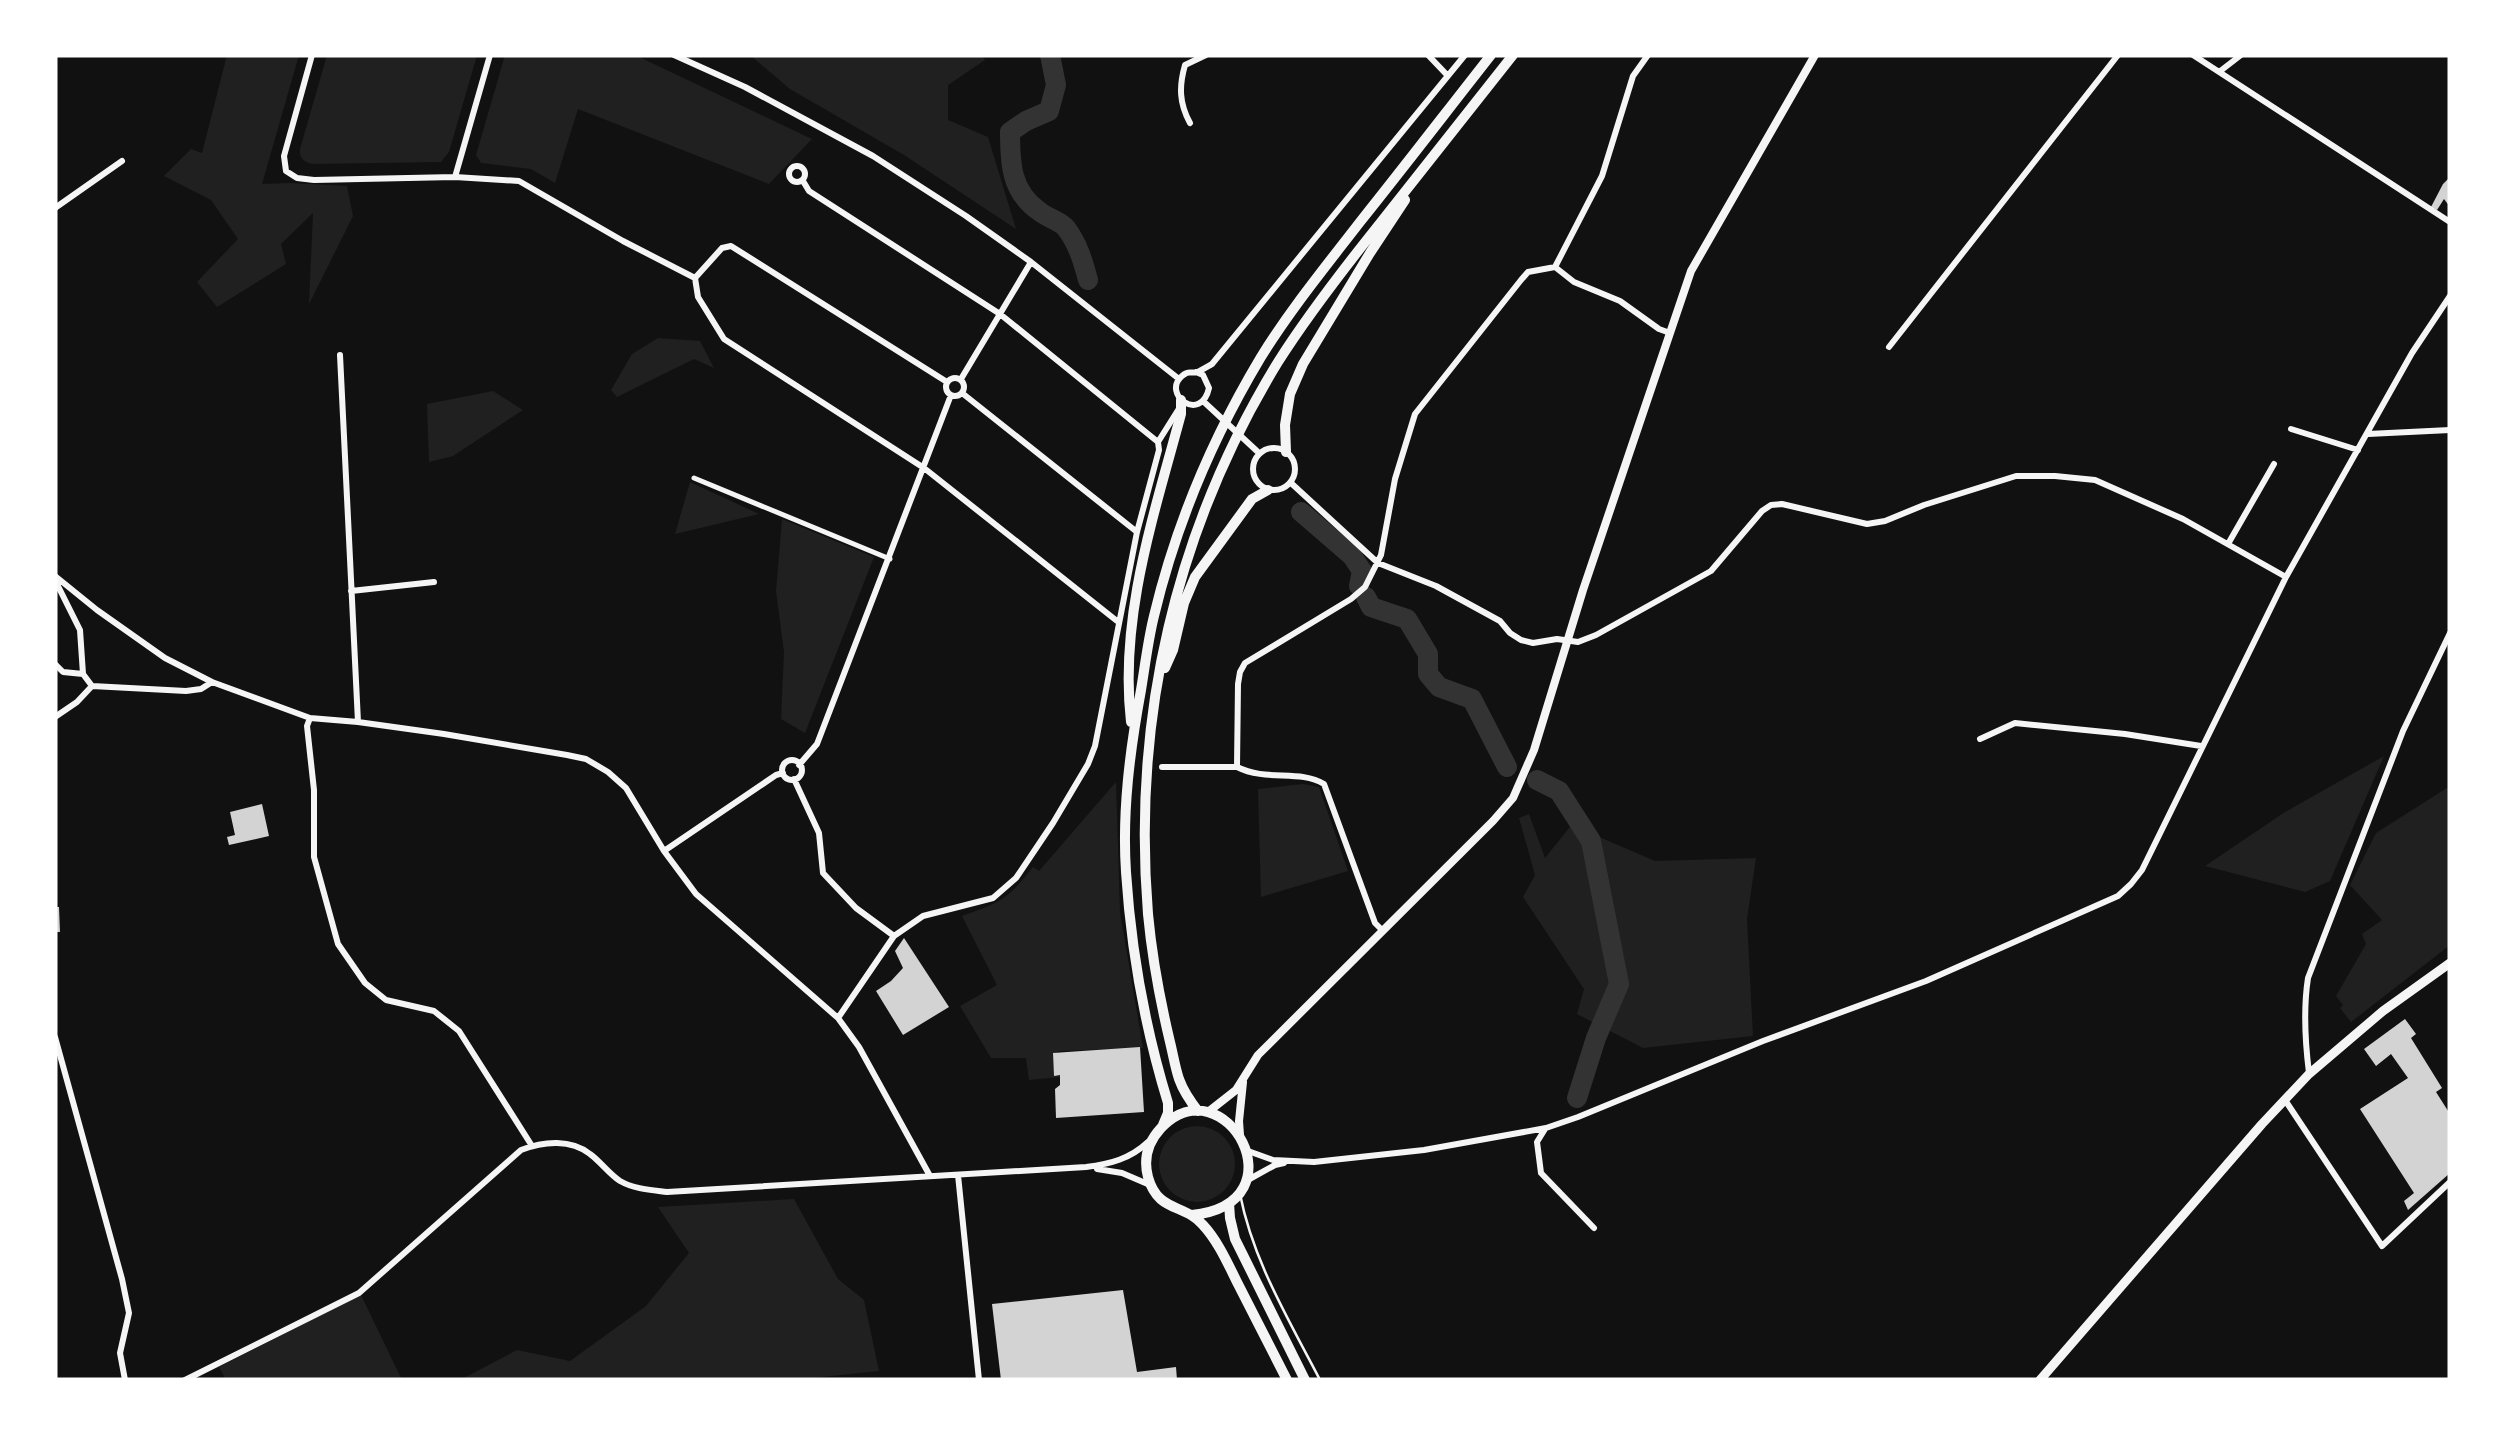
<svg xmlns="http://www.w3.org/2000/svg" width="2505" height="1435" font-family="'Sofia Sans Condensed',sans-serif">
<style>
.green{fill:#202020}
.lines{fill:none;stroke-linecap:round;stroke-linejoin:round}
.river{stroke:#333;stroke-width:20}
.building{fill:#d3d3d3}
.service{stroke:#f5f5f5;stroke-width:2.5}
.pedestrian{stroke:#f5f5f5;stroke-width:5}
.minor{stroke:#f5f5f5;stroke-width:6}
.tertiary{stroke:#f5f5f5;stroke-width:8}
.secondary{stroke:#f5f5f5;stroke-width:9}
.trunk{stroke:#f5f5f5;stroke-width:10}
</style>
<rect width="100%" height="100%" fill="#111"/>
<path class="green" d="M227 55H299L262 184 289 183 347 186 353 216 309 304 313 213 281 244 286 264 217 307 197 282 238 239 211 200 164 176 191 149 202 153Z
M327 55H477L449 152 441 162 312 164C303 161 299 158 300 149Z
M505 55H635L812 139 769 184 578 109 555 183 531 169 481 163 476 155Z
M750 55H981L985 60 948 85V120L988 137 1016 229 904 155 790 89Z
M658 338 700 341 714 368 694 359 617 397 611 390 632 354Z
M493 391 523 410 453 456 429 462 427 404Z
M690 482 759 514 675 534Z
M782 519 874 557 805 733 781 719 784 652 776 591Z
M2384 756 2330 881 2305 892 2205 866 2285 812Z
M1116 782 1120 912 1143 1048 1059 1051 1053 1054 1054 1075H1060V1077L1029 1080 1026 1058H991L960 1006 997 985 962 916C1001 902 1007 900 1033 867L1039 871Z
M1303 784 1319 787 1348 871 1261 897 1258 789Z
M2450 786V945L2351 1022 2340 1008 2343 1005 2336 996 2366 944 2362 934 2382 920 2350 885 2376 833Z
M1529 814 1545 858 1578 817 1590 833 1655 861 1756 858 1747 919 1753 1036 1643 1048 1577 1014 1584 989 1523 897 1535 875 1519 818Z
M1159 1164a38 38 0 1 1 76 0a38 38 0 1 1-76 0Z
M794 1199 838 1279 864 1300 879 1371 813 1378V1380H460L517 1350 570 1361 646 1306 689 1253 658 1207Z
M361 1295 402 1380H226L219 1367Z"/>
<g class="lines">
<path class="river" d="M1050 55 1056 85 1049 111 1026 121 1010 132C1010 163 1011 192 1039 211 1047 218 1059 220 1066 228 1078 244 1083 261 1088 280
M1301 512 1352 556 1362 571 1359 586
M1366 597 1371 607 1407 619 1428 654V674L1439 687 1472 699 1507 767
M1537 780 1559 791 1591 841 1619 984 1596 1038 1577 1098"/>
</g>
<path class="building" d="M2450 177V207L2444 199 2437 210 2431 207 2443 184Z
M262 804 269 836 229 845 227 837 235 835 230 812Z
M55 907H59L60 932H55Z
M904 938 949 1007 903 1035 876 991 891 981 903 968 895 951Z
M2405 1019 2416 1034 2411 1038 2442 1088 2436 1092 2450 1114V1173L2408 1210 2404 1201 2414 1193 2360 1109 2408 1078 2391 1054 2376 1066 2364 1049Z
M1140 1047 1144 1112 1056 1118 1055 1089 1060 1085V1075L1054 1076 1053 1053Z
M1123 1290 1137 1372 1176 1367 1177 1380H1001L992 1304Z"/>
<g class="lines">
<path class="service" d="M1240 1194C1253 1261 1289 1320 1320 1380"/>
<path class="pedestrian" d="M694 478 890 559"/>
<path class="minor" d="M312 55 284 156 286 171 297 178 314 180 455 177 519 181 623 241 695 278
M674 55 745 87 873 156 966 216 1031 262 1179 379
M1428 55 1448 76
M2193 55 2450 222
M2219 72 2241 55
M1190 123C1179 103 1179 86 1185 65L1206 55
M789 174a8 8 0 1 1 16 0a8 8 0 1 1-16 0Z
M455 177 490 55
M803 181 809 191 1000 314 1158 442 1159 450 1137 532 1095 746 1088 764 1053 823 1016 878 993 898 923 916 894 936 838 1018
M55 208 122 161
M1555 267 1574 282 1620 301 1659 329 1670 333
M1889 347 2118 55
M340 355 358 722
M1196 372 1203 375 1209 388C1201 424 1161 394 1182 376 1189 370 1189 374 1197 372 1200 371 1210 365 1212 364L1465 55
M946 387a9 9 0 1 1 18 0a9 9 0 1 1-18 0Z
M961 379 1031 262
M947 382 731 246 722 248 695 278 698 297 724 339 924 468 1117 621
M962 393 1137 532
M1203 401 1259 453
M2291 429 2358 450
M2368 434 2450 430
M1158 442 1180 407
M1253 469a21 21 0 1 1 42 0a21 21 0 1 1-42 0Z
M1291 483 1378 563 1436 586 1500 621 1510 633 1521 640 1533 643 1557 639 1578 642 1596 635 1711 571 1762 511 1771 505 1782 504 1867 524 1885 521 1924 505 2016 476H2055L2095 480 2183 519 2286 577
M2228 544 2274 464
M55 576 97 610 165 658 212 682 310 718 358 722 444 734 567 755 586 759 608 772 626 788 664 851 696 894 838 1018 859 1047 930 1176
M55 580 80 630 83 674 92 686 186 691 201 689 212 682
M351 591 434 582
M55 664 63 672 83 674
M55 717 77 702 92 686
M310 718 307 726 314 790V857L338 944 365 983 386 1000 434 1011 459 1031 532 1146
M1980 739 2015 723 2125 734 2201 746
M782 770a10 10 0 1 1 20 0a10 10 0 1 1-20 0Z
M799 765 817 744 951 395
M1162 767H1237
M794 779 819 833 823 873 856 908 894 936
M664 851 776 775 783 773
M1383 931 1375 923 1324 784C1299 769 1267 782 1237 767L1238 684 1240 672 1245 663 1351 599 1365 587 1381 555 1395 479 1415 414 1521 280 1528 272 1555 267 1602 176 1633 76 1648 55
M55 1037 122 1279 129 1313 120 1353 125 1380
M2309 1073C2305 1041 2303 1010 2308 978L2403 731 2450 633
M2285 1100 2382 1246 2450 1182
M1545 1129 1537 1142 1541 1173 1594 1228
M1248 1151 1273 1160 1314 1162 1424 1150 1546 1128 1578 1117 1763 1041 1926 981 2118 896 2131 884 2142 870 2286 577 2412 353 2450 296
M1097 1169 1122 1173 1150 1185
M958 1175 979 1380
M1246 1181 1275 1165 1284 1163
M185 1380 359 1293 521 1150C544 1141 571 1139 590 1154 601 1162 609 1174 620 1181 634 1189 651 1190 667 1192L1086 1167C1110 1164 1130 1159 1148 1142"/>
<path class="tertiary" d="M1208 1112 1236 1090 1258 1055 1493 821 1513 798 1534 750 1583 590 1691 271 1815 55
M1240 1135 1239 1121 1243 1082"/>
<path class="secondary" d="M2040 1380 2262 1124 2309 1074 2383 1011 2450 963"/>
<path class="trunk" d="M1286 452 1285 425 1290 394 1303 364 1370 253 1405 200
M1165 668 1173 650 1184 603 1195 577 1252 499 1268 490
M1131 722C1119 617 1154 515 1181 414V400
M1198 1111C1190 1101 1183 1090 1179 1079 1175 1067 1173 1054 1170 1042 1160 1000 1152 957 1148 914 1132 719 1175 530 1278 362 1309 313 1345 267 1381 222 1425 166 1469 110 1513 55
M1163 1125 1168 1113V1103C1145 1028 1131 949 1126 872 1122 811 1130 750 1141 690 1145 666 1148 640 1154 616 1176 524 1213 437 1261 357 1290 310 1326 266 1360 222 1404 167 1447 111 1491 55
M1229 1203 1230 1218 1235 1239 1305 1380
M1192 1215C1305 1203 1224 1062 1161 1128 1148 1142 1143 1158 1148 1177 1158 1213 1184 1203 1203 1225 1218 1241 1228 1264 1238 1284 1254 1316 1271 1348 1287 1380"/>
</g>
<rect width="2505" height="1435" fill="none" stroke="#ffffff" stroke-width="115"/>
</svg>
